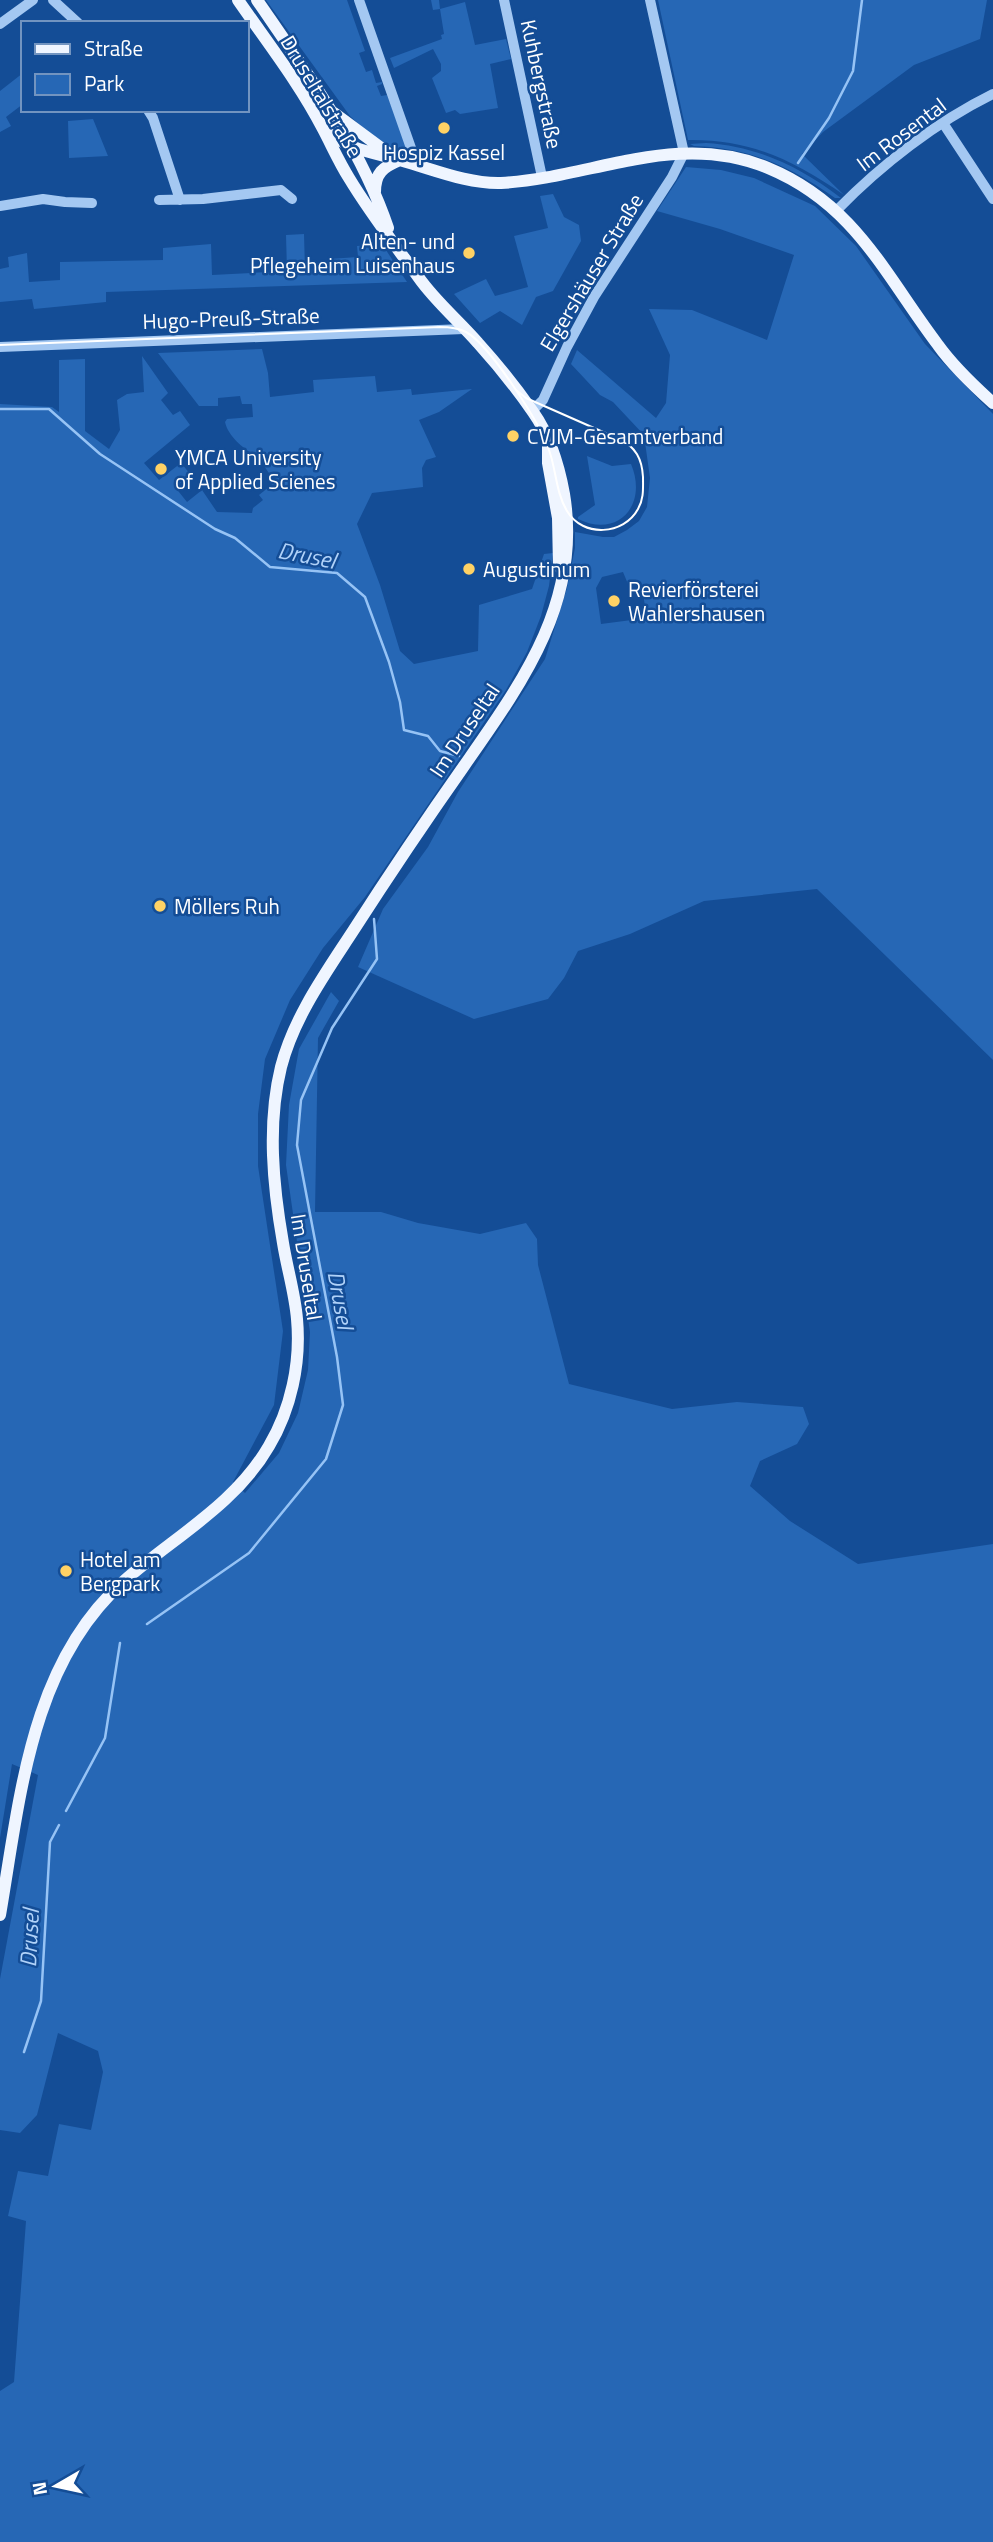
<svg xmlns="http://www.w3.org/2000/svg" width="993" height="2542" font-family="'Titillium Web',sans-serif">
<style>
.green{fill:#2667b5;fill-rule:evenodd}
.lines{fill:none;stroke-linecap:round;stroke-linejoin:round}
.stream{stroke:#96c3f5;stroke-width:2.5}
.minor{stroke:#a4c8f2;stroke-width:10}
.major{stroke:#eff5ff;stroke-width:12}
.tram{stroke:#fff;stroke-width:2}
.poi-dot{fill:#ffd265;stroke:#144d96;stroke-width:2.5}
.labels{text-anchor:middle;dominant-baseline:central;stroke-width:5;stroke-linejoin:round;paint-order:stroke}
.street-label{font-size:21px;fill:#fff;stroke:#144d96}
.poi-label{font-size:21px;fill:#fff;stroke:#144d96;text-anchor:start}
.water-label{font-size:23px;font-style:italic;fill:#b0d2f9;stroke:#144d96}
</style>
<rect width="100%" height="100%" fill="#144d96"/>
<path class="green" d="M266 0H347L365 51 359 53 366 72 372 70 376 83 382 82V84L377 86 381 96 387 95 407 148 404 153C384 144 366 132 350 116Z
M431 0H439L440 9 465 2 475 45 506 39 511 59 490 64 498 108 460 114 455 110 446 113 432 78 441 71V64L433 49 394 68 390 58 442 39 441 35 444 34 440 9 433 10Z
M658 0H987L980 39 914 65 823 132 802 154 844 195C793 160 750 139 688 140Z
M23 73V104L6 117 11 126 0 132V91Z
M93 119 108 156 69 158 68 121Z
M706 143C757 146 800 167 841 198H835C789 166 751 148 694 146L690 144Z
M686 167 721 170 754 178 815 206 856 246 925 344 993 414V1060L817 889 704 901 630 934 578 951 564 978 548 999 474 1019 358 967 383 909 428 847 458 792 545 659 567 588 575 548V532L603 537H614L627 530 639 521 647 507 650 478 644 435 613 402 600 395 571 364 577 350 656 418 666 403 670 355 649 309 692 310 767 340 794 255 720 229 657 211ZM623 572 628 584 641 582 647 618 601 624 596 588 602 577Z
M553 194 564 217 579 225 581 241 553 291 536 297 522 325 500 311 480 323 454 294 486 279 495 296 528 287 514 236 548 228 540 196Z
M304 234 305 270 329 269V259L358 257 357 246 382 244 407 282 106 292V302L34 309 32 299 0 302V269L9 267 8 257 27 253 29 282 60 280V262L163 260V248L211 244 212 275 287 271 286 235Z
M262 349 268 373 270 397 314 392 313 380 375 376 377 392 411 389 412 395 472 389 439 412 419 420 436 457 426 460 422 468 423 487 372 493 357 524 380 585 400 651 414 664 478 651 479 605 532 589 544 554 553 553 549 586 541 616 527 652 506 690 365 897 323 948 290 1000 265 1059 258 1114V1166L283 1331 274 1405 233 1482 245 1493 279 1453 298 1413 308 1370 310 1332 286 1165 289 1105 299 1049 331 992 339 1001 318 1038 315 1212H381L418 1223 480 1234 526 1223 537 1239 538 1265 569 1384 672 1409 737 1402 803 1407 809 1424 797 1444 760 1461 750 1486 790 1521 858 1564 993 1544V2542H0V2391L14 2382 26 2221 8 2216 18 2171 48 2176 59 2124 91 2130 103 2072 98 2051 58 2033 37 2115 20 2133 0 2130V1979L38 1775 12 1764 0 1838V404L52 407 59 412V360L85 359V431L109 449 120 430 117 400 127 394 144 392 142 356 168 393 161 400 173 415 180 411 190 425 144 463 159 480 181 463 191 475 175 487 187 502 202 490 217 512 252 513 253 508 263 500 259 495 275 482C269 474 262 461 254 455 243 448 228 436 225 422L227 419 253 417 252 404H242L240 396 218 398V406H199L158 353Z
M587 456 612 466 631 464C648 504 619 539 578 519V517L595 505Z"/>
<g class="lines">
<path class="stream" d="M798 163 829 118 853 71 862 0
M0 409H49L100 454 215 529 235 538 270 567 337 573 365 597 389 662 400 702 404 730 428 736 440 751 459 756
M147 1624 249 1553 326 1459 343 1405 337 1357 297 1145 301 1100 332 1028 377 959 374 919
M66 1811 105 1738 120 1643
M24 2052 41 2001 50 1842 59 1825"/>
<path class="minor" d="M53 0 78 23
M359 0 411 148
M504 0 542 177
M0 24 33 0
M148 110 153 118 180 200
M943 123 993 199
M159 200 203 199 281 190 292 199
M0 206 43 199 65 202 92 203
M837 210C881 165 936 122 993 94
M0 347 464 329
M532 411 543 400 567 347 594 297 672 177 684 153 650 0"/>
<path class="major" d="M257 0C305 70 361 147 388 228
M334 113 388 153
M325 130C351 151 372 152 403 161 435 170 468 184 501 183 592 178 677 130 768 168 855 204 885 275 938 345 953 366 974 386 993 403
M375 192C375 173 383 167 400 160
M548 446V463L558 518 559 567
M0 1915C20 1799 30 1664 124 1581 174 1537 235 1505 269 1446 291 1409 301 1363 297 1319 295 1294 287 1268 283 1243 273 1186 267 1124 281 1067 294 1017 325 974 353 931 389 875 426 820 464 766 522 683 582 601 564 494 559 466 550 436 533 412 517 389 497 364 478 343 459 321 436 302 419 278 395 245 370 213 349 178 339 162 332 146 323 129 300 84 267 42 238 0"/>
<path class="tram" d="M0 345 440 327C449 327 458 328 466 332 490 345 540 423 549 450 556 469 556 493 567 511 583 538 624 535 638 509 644 499 643 488 643 477 642 459 636 447 619 439L526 398 516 390"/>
</g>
<g class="poi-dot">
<circle cx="444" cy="128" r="7"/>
<circle cx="469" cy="253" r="7"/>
<circle cx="513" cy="436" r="7"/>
<circle cx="161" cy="469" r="7"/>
<circle cx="469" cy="569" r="7"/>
<circle cx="614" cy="601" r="7"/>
<circle cx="160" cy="906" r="7"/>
<circle cx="66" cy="1571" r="7"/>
</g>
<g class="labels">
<g class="street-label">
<text transform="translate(542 84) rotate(78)">Kuhbergstraße</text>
<text transform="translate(322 96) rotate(59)">Druseltalstraße</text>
<text transform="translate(901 134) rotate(-37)">Im Rosental</text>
<text transform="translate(591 272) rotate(-59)">Elgershäuser Straße</text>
<text transform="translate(231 318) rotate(-2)">Hugo-Preuß-Straße</text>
<text transform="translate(464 730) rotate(-56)">Im Druseltal</text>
<text transform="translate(307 1267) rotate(81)">Im Druseltal</text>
</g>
<g class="poi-label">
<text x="444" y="152" text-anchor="middle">Hospiz Kassel</text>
<text x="455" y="241" text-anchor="end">Alten- und<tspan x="455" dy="24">Pflegeheim Luisenhaus</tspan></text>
<text x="527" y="436">CVJM-Gesamtverband</text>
<text x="175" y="457">YMCA University<tspan x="175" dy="24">of Applied Scienes</tspan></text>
<text x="483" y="569">Augustinum</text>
<text x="628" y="589">Revierförsterei<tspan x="628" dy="24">Wahlershausen</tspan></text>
<text x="174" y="906">Möllers Ruh</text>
<text x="80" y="1559">Hotel am<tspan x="80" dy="24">Bergpark</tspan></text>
</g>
<g class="water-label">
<text transform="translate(307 555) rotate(11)">Drusel</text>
<text transform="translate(341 1300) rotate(80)">Drusel</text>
<text transform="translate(29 1938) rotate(-87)">Drusel</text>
</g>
</g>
<rect x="21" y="21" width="228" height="91" fill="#144d96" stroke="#7294c0" stroke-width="2"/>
<rect x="35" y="44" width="35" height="10" fill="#eff5ff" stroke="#7294c0" stroke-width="2"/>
<text x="84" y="56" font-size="21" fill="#ffffff">Straße</text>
<rect x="35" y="74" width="35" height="21" fill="#2667b5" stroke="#7294c0" stroke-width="2"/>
<text x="84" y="91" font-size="21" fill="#ffffff">Park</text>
<g transform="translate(56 2486) rotate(261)" stroke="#144d96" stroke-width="5" paint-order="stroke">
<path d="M0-5L12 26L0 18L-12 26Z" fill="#ffffff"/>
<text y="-10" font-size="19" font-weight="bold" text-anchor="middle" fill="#ffffff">N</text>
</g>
</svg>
